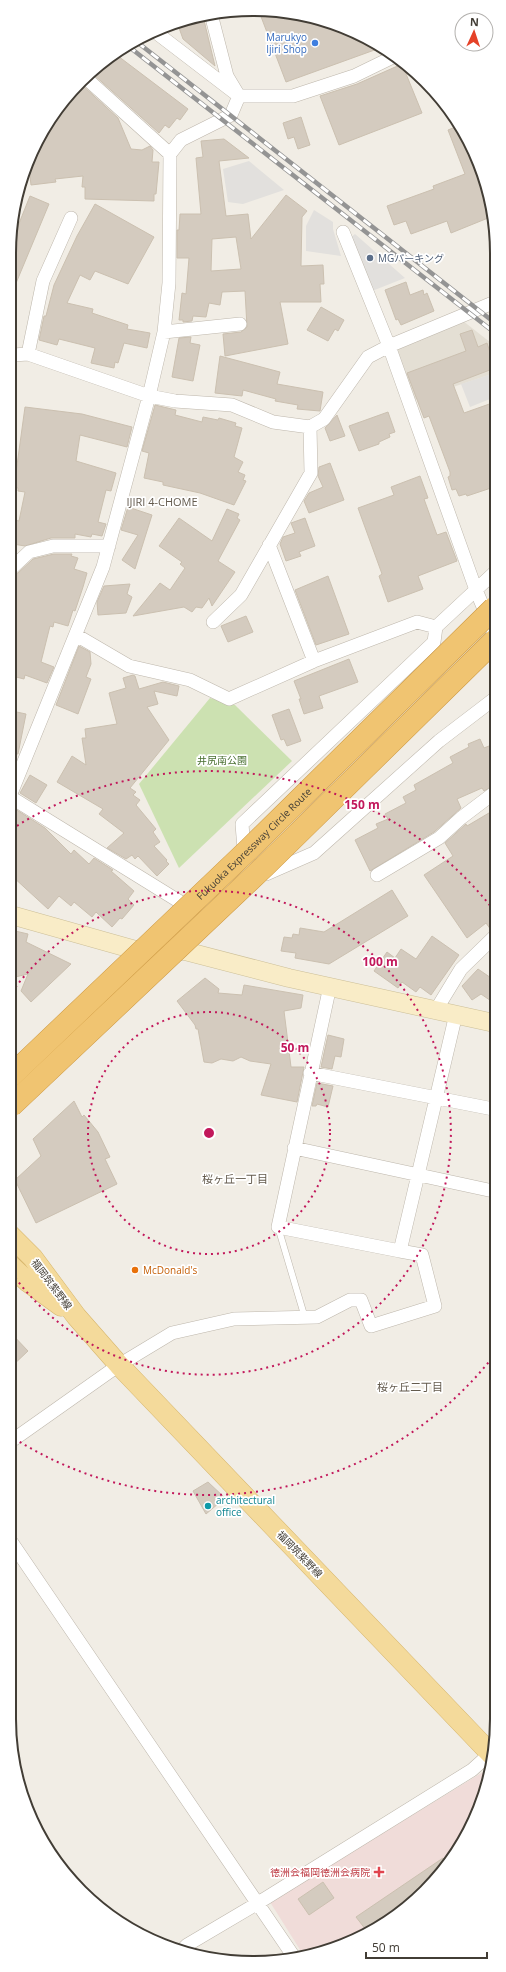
<svg xmlns="http://www.w3.org/2000/svg" width="506" height="1972" font-family="'Open Sans','Noto Sans JP',sans-serif">
<style>
.residential{fill:#e4dfd4}
.medical{fill:#f0dcd9}
.green{fill:#cce1b1}
.parking{fill:#e2e0dd}
.building{fill:#d4cbbf;stroke:#cbc0b0;fill-rule:evenodd}
.lines{fill:none;stroke-linecap:round;stroke-linejoin:round}
.lane-casing{stroke:#beb7ac;stroke-width:7}
.street-casing{stroke:#beb7ac;stroke-width:14}
.secondary-casing{stroke:#ccbf98;stroke-width:19}
.primary-casing{stroke:#d7b66c;stroke-width:21}
.lane{stroke:#fff;stroke-width:6}
.street{stroke:#fff;stroke-width:13}
.secondary{stroke:#f9ecc7;stroke-width:18}
.primary{stroke:#f4da9b;stroke-width:20}
.rail-casing{stroke:#949494;stroke-width:4.5}
.rail{stroke:#fff;stroke-width:3;stroke-dasharray:9;stroke-linecap:butt}
.highway-bridge-casing{stroke:#cd9942;stroke-width:23;stroke-linecap:butt}
.highway-bridge{stroke:#f0c471;stroke-width:22}
.ring{fill:none;stroke:#c2185b;stroke-width:2;stroke-dasharray:2 4}
.shop-dot{fill:#3f7fe0;stroke:#fff;stroke-width:1.5}
.service-dot{fill:#5c6f8a;stroke:#fff;stroke-width:1.5}
.food-dot{fill:#e8710a;stroke:#fff;stroke-width:1.5}
.culture-dot{fill:#0f9aa8;stroke:#fff;stroke-width:1.5}
.health-dot{fill:#e0444e;stroke:#fff;stroke-width:1.5}
.labels{text-anchor:middle;dominant-baseline:central;stroke-width:3.5;stroke-linejoin:round;paint-order:stroke}
.shop-label{font-size:10px;fill:#366cbe;stroke:#fff;text-anchor:end}
.service-label{font-size:10px;fill:#4e5e75;stroke:#fff;text-anchor:start}
.park-label{font-size:10px;fill:#476e2f;stroke:#fff}
.street-label{font-size:10px;fill:#423d35;stroke:#fff}
.food-label{font-size:10px;fill:#c56008;stroke:#fff;text-anchor:start}
.culture-label{font-size:10px;fill:#0d838f;stroke:#fff;text-anchor:start}
.health-label{font-size:10px;fill:#be3a42;stroke:#fff;text-anchor:end}
.neighbourhood-label{font-size:11px;fill:#645b4e;stroke:#fff}
.rim{fill:none;stroke:#423d35;stroke-width:2}
.centre{fill:#c2185b;stroke:#fff;stroke-width:2}
.ring-label{font-size:12px;text-anchor:middle;font-weight:bold;fill:#c2185b;stroke:#fff;stroke-width:3.5;stroke-linejoin:round;paint-order:stroke}
</style>
<rect width="100%" height="100%" fill="#f1ede5"/>
<path class="residential" d="M463 321 495 346V373L414 400 396 349Z"/>
<path class="medical" d="M483 1772 488 1777 464 1841 402 1912 316 1955 304 1956 270 1902Z"/>
<path class="green" d="M210 698 235 705 292 761 179 868 139 784Z"/>
<path class="parking" d="M249 161 284 190 243 204 228 202 223 169Z
M314 210 333 222V229L341 256 306 251V226Z
M355 234 405 278 372 291 350 238Z
M495 373V397L470 407 461 384Z"/>
<path class="building" d="M260 14H300L361 34 380 48 286 82Z
M203 15V16L215 66 183 39 178 25Z
M114 53 188 109 180 120 177 118 169 128 165 125 159 133 93 74Z
M402 64 422 113 339 145 320 96 357 84Z
M82 85 118 118 131 149 142 150 150 146 153 150 152 162H159L156 194H154V201L85 199V187H82L83 176 55 179 56 182 31 185 29 168 50 118Z
M301 117 310 145 298 149 294 137 288 139 283 123Z
M458 126 472 145 493 216 451 233 447 221 411 234 406 221 394 225 387 206 434 189 433 186 465 174 448 130Z
M224 139 249 158 219 161 226 216 248 214 251 239 286 195 307 211 302 217 301 266 323 265 324 284H320L321 302H280L288 344 225 356 223 334 241 332 247 327 245 291 222 292 220 305 209 303 206 317 193 316 192 321 183 322V320H179L182 293 186 294 189 258H177V230H179L180 214H201L196 158 203 157 201 141ZM236 237 241 269 211 271 212 239Z
M30 196 49 204 14 288V236Z
M95 204 154 237 128 284 95 271 90 280 80 275 67 303 93 309 92 313 128 325 127 329 150 333 147 348 124 343 118 363 115 362 114 368 91 363 95 348 59 339 57 345 39 340 44 316H46L54 285 77 236Z
M406 282 410 295 423 290 424 295 427 293 434 311 401 325 398 319 396 320 385 290Z
M321 307 344 320 338 331 335 329 328 341 307 330Z
M472 330 478 347 487 343 495 368 453 384 464 413 495 402 494 487 467 496 466 494 459 496 456 489 452 490 448 477 450 476V472L429 416 424 418 407 373 466 351 460 334Z
M191 337 190 343 200 345 193 381 172 377 179 338Z
M220 356 280 372 277 384 323 392 320 411 297 409 298 405 275 401 276 399 243 390 242 396 215 393Z
M155 405 176 410 175 415 202 422 203 417 218 420 219 418 236 423 235 426 242 428 234 457 243 462 238 472 245 475 243 480 246 481 234 505 200 493 163 485V482L144 478 149 453 142 451Z
M25 407 82 414 132 427 127 447 80 435 76 461 116 473 111 491 106 490 98 522 106 524 102 536 92 534 91 537 75 534V538H51L25 546 13 544V528L15 520 19 521 25 492 18 491V488L14 487Z
M388 412 395 432 389 434 390 437 379 442V444L359 451 349 426Z
M337 415 345 436 330 441 325 428Z
M330 463 344 500 309 513 304 501 309 493 323 487 318 476 319 467Z
M420 476 428 498 424 499 437 535 446 532 457 561 418 576 423 589 388 602 379 576 382 574 358 508 394 495 391 487Z
M128 507 152 515 135 569 122 560 138 535 121 530Z
M227 509 239 514 237 518 240 520 218 561 235 572 212 606 209 598 202 608 196 607 192 612 184 607 133 616 160 583 170 590 185 568 180 564 182 562 159 546 179 518 212 541Z
M305 518 315 546 299 552 301 556 286 561 280 544 283 537 295 533 291 523Z
M54 554H72L71 556 78 558 74 569 87 573 83 587 75 611 73 610 68 626 54 622 53 627 50 626 41 662 54 667 47 683 25 675 24 679 12 676 13 575 18 573 33 559Z
M328 576 349 634 316 645 295 590Z
M130 584 127 594 132 597 126 613 98 615 97 602 104 586Z
M246 616 253 632 228 642 221 626Z
M79 646 90 652 91 664 86 677 91 679 78 714 56 705Z
M349 659 358 682 319 696 323 708 304 714 299 699H301L294 681Z
M133 675 135 676 139 689 163 682 179 686 177 696 154 691 158 704 147 707 169 740 130 788 136 792 133 795 140 800 136 805 156 829 153 832 160 842 154 846 167 860 166 861 169 864 157 876 138 856 135 859 132 855 126 859 107 848 124 833 99 814 103 809 57 782 72 756 86 765 82 738H86L85 729 117 724 109 693 126 688 123 678Z
M289 709 301 741 287 746 284 739 281 740 272 715Z
M12 711 26 714 18 754 12 753Z
M480 739 484 748 494 744V785L484 791 482 788 457 799 461 808 434 832 370 871 355 840 378 828 376 824 388 819 385 814 406 803 403 797 416 790 414 785 453 763 450 757 469 747 468 744Z
M30 775 47 785 36 803 20 793Z
M12 807 45 828 71 854 74 850 89 864 94 858 113 870 111 871 134 891 128 899 134 905 122 919 120 918 112 927 96 912 92 917 74 902 71 906 59 896 48 909 12 876Z
M494 810V929L491 930 486 923 467 938 424 875 453 856 445 843 466 824 467 826Z
M392 890 408 916 329 964 295 958 296 953 281 951 284 937 292 938 293 934 299 935 300 928 324 932Z
M11 930 28 934 26 942 71 964 31 1002 21 991 28 974 11 978Z
M432 936 459 955 431 995 420 987 416 992 402 982 398 988 374 971 387 952 395 958 401 949 416 959Z
M478 969 494 980V1003L481 994 472 1000 462 986Z
M205 978 219 989 218 993 242 995 244 985 303 995 301 1008 284 1011 291 1067H304L297 1102 261 1095 271 1064 250 1061 241 1057 233 1061 221 1059 212 1063 204 1062 198 1029H196L195 1025 177 1001Z
M328 1035 344 1039 341 1057 335 1056 332 1069 321 1067Z
M317 1083 333 1086 328 1107 317 1104 316 1106H312Z
M74 1101 82 1117 84 1115 98 1132 110 1157 105 1159 117 1184 36 1223 15 1180 41 1156 33 1139Z
M10 1332 28 1351 10 1368Z
M208 1482 225 1498 206 1514 193 1491Z
M443 1858 446 1862 402 1912 366 1930 356 1917Z
M323 1882 334 1898 309 1915 298 1899Z"/>
<g class="lines">
<g class="lane-casing">
<path id="lane" d="M278 1227 305 1318"/>
</g>
<g class="street-casing">
<path id="street" d="M158 34 239 96H293L354 76 393 57
M88 80 170 154
M164 332 240 324
M28 354 43 281 71 218
M13 355 28 354 149 396 175 401 232 405 273 422 310 427 324 419 368 357 389 346 343 232
M269 545 314 661
M13 567 29 552 53 546H109
M213 622 241 595 311 473 310 427
M494 633 476 590 389 346 495 302
M76 635 129 666 190 680 229 699 314 661 417 622 436 627 494 573
M12 791 103 567 149 396 164 332 169 283 170 154 181 140 231 115 239 96 227 76 211 14
M12 798 185 905
M244 849 242 824 434 642 436 627
M266 874 314 853 439 741 494 699
M377 875 439 838 461 818 494 793
M330 986 278 1227 400 1251 456 1014
M436 1010 461 969 494 937
M310 1073 493 1109
M294 1148 493 1191
M10 1442 119 1365 172 1333 234 1319 317 1317 350 1300H361L371 1326 435 1306 422 1255 400 1251
M10 1540 294 1957
M184 1948 187 1945 258 1903 472 1770 492 1752"/>
</g>
<g class="secondary-casing">
<path id="secondary" d="M11 915 139 951H185L289 978 494 1023"/>
</g>
<g class="primary-casing">
<path id="primary" d="M10 1235 33 1258 76 1316 119 1365 492 1755
M10 1265 28 1282 61 1306"/>
</g>
<use href="#lane" class="lane"/>
<use href="#street" class="street"/>
<use href="#secondary" class="secondary"/>
<use href="#primary" class="primary"/>
<g class="rail-casing">
<path id="rail" d="M137 42 495 323
M128 46 495 333"/>
</g>
<use href="#rail" class="rail"/>
<g class="highway-bridge-casing">
<g id="highway-bridge">
<path id="s1" d="M11 1076 249 849 494 608"/>
<path d="M11 1106 266 865 494 641"/>
</g>
</g>
<use href="#highway-bridge" class="highway-bridge"/>
</g>
<g class="ring">
<circle cx="209" cy="1133" r="121"/>
<path d="M12 992A242 242 0 1 1 11 1272"/>
<path d="M492 1358A362 362 0 0 1 12 1437M12 829A362 362 0 0 1 492 908"/>
</g>
<circle class="shop-dot" cx="315" cy="43" r="4"/>
<circle class="service-dot" cx="370" cy="258" r="4"/>
<circle class="food-dot" cx="135" cy="1270" r="4"/>
<circle class="culture-dot" cx="208" cy="1506" r="4"/>
<path class="health-dot" d="M377 1866h4v4h4v4h-4v4h-4v-4h-4v-4h4z"/>
<g class="labels">
<g class="shop-label">
<text x="307" y="37">Marukyo<tspan x="307" dy="12">Ijiri Shop</tspan></text>
</g>
<g class="service-label">
<text x="378" y="258">MGパーキング</text>
</g>
<g class="park-label">
<text x="222" y="760">井尻南公園</text>
</g>
<g class="street-label">
<text stroke="none"><textPath href="#s1" startOffset="336">Fukuoka Expressway Circle Route</textPath></text>
<text transform="translate(52 1284) rotate(53)">福岡筑紫野線</text>
<text transform="translate(300 1554) rotate(46)">福岡筑紫野線</text>
</g>
<g class="food-label">
<text x="143" y="1270">McDonald's</text>
</g>
<g class="culture-label">
<text x="216" y="1500">architectural<tspan x="216" dy="12">office</tspan></text>
</g>
<g class="health-label">
<text x="370" y="1872">徳洲会福岡徳洲会病院</text>
</g>
<g class="neighbourhood-label">
<text x="162" y="501">IJIRI 4-CHOME</text>
<text x="235" y="1178">桜ヶ丘一丁目</text>
<text x="410" y="1386">桜ヶ丘二丁目</text>
</g>
</g>
<path d="M0 0H506V1972H0ZM253 16H253A237 237 0 0 1 490 253V1719A237 237 0 0 1 253 1956H253A237 237 0 0 1 16 1719V253A237 237 0 0 1 253 16Z" fill="#fff" fill-rule="evenodd"/>
<path class="rim" d="M253 16H253A237 237 0 0 1 490 253V1719A237 237 0 0 1 253 1956H253A237 237 0 0 1 16 1719V253A237 237 0 0 1 253 16Z"/>
<circle cx="209" cy="1133" r="6" class="centre"/>
<g class="ring-label">
<text x="362" y="809">150 m</text>
<text x="380" y="966">100 m</text>
<text x="295" y="1052">50 m</text>
</g>
<g transform="translate(474 32) rotate(3)"><circle r="19" fill="#ffffff" stroke="#b3b1ae"/>
<path d="M0-3L7 15L0 10L-7 15Z" fill="#e54228"/>
<text y="-6" font-size="11" font-weight="bold" text-anchor="middle" fill="#423d35">N</text>
</g>
<path d="M366 1952v6h121v-6" fill="none" stroke="#423d35" stroke-width="2"/>
<text x="372" y="1952" font-size="12" fill="#423d35" stroke="#ffffff" stroke-width="3" paint-order="stroke">50 m</text>
</svg>
